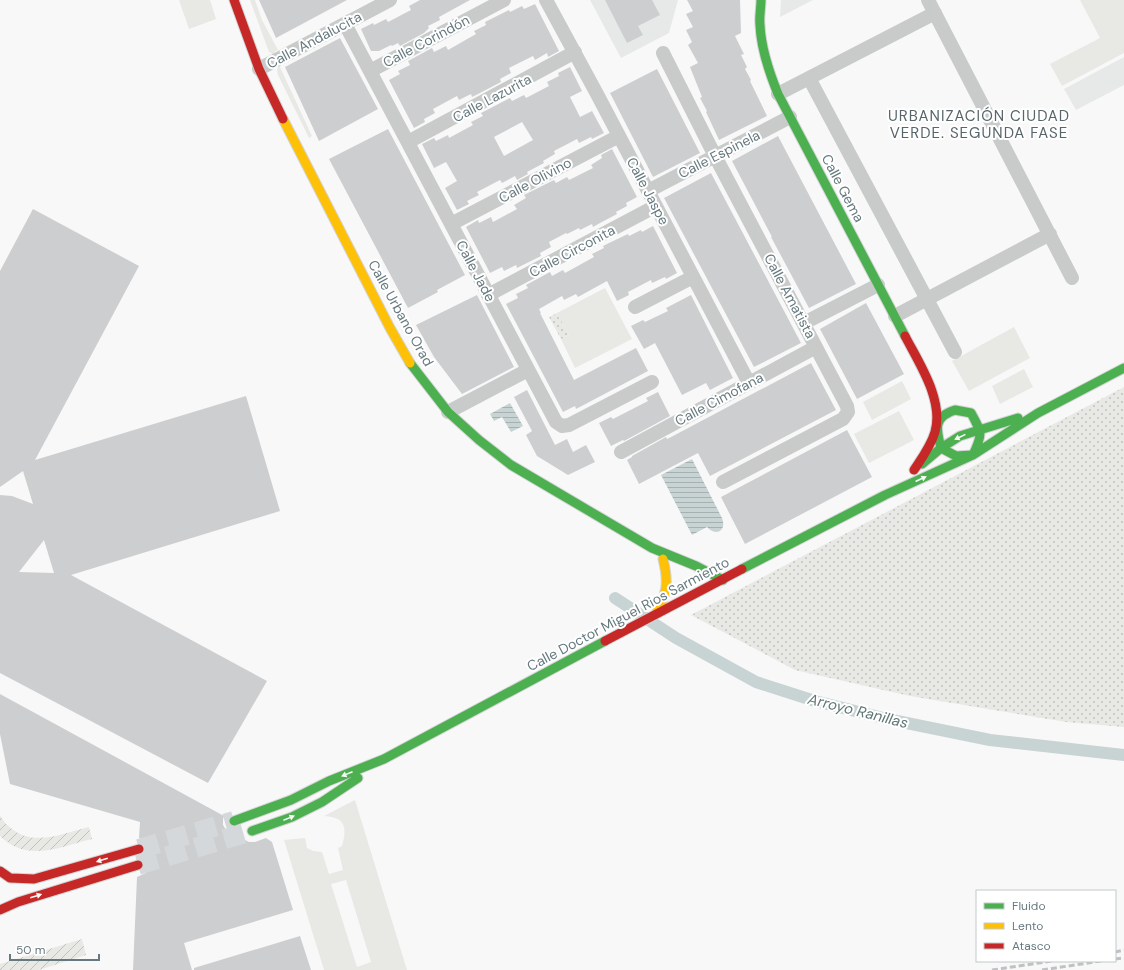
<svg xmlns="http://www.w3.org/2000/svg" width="1124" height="970" font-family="'DM Sans',sans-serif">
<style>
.built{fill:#e7e8e8}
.grass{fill:#e8e9e5;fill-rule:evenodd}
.park{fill:url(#park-dots)}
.garden{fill:url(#garden-furrows)}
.water{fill:url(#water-rules)}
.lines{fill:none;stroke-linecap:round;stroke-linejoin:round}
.canal{stroke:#c8d3d4;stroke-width:12}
.building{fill:#cdcecf;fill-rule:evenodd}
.secondary-tunnel{stroke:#d4d8da;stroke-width:20;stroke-dasharray:20 10;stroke-linecap:butt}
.fast-casing{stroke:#d3d4d5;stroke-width:11}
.slow-casing{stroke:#d3d4d5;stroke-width:11}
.jam-casing{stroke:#d3d4d5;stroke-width:11}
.street{stroke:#c9cbcb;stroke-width:14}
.fast{stroke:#4caf50;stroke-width:9}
.slow{stroke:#ffc107;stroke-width:9}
.jam{stroke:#c62828;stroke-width:9}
.rail{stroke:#bfc1c2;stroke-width:3;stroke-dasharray:6 3;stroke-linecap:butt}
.oneway{fill:#f6fbf6}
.labels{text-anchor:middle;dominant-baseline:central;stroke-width:4;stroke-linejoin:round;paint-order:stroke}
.street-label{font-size:14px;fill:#66797f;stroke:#fff}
.neighbourhood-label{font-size:15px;letter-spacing:1px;fill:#58666a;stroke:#fff}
.water-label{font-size:15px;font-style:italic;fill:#617778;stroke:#fff}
</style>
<defs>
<pattern id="park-dots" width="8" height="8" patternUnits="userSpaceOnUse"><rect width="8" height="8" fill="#e8e9e5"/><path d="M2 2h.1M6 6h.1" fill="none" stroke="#c0c2bf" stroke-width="1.8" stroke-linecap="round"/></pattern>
<pattern id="garden-furrows" width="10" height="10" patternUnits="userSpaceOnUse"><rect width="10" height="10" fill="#e8e9e5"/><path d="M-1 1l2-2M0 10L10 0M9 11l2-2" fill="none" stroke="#c0c2bf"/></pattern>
<pattern id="water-rules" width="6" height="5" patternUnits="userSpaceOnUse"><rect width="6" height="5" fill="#c8d3d4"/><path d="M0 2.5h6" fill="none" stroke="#a6b0b1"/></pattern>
</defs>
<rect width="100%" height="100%" fill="#f8f8f8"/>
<path class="built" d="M590 0H678L669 33 621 58Z
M781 0H813L780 17Z
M1124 57V85L1076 110 1064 89Z"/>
<path class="grass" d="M179 0H210L216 19 189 29Z
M250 0H255L262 20 278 50 274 52 275 55 269 52Z
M1080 0H1124V53L1062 86 1050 64 1100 38Z
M279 65 312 136 309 138 278 75 277 70Z
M605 288 632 339 575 368 561 339 569 335 557 313Z
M1014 327 1030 358 969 391 952 361Z
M1024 369 1033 387 1000 404 992 386Z
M902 381 911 399 872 420 863 402Z
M899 411 914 440 869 463 854 434Z
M355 800 407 970H324L284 840 305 838 307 848 313 851 322 852 329 874 343 870 338 848 342 846C347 828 346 817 324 816ZM346 880 371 962 357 967 331 884Z"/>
<path class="park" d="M557 313 569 335 561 339 549 317Z
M1124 387V727L1066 722 910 696 795 670 691 615Z"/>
<path class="garden" d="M0 815C2 820 7 825 12 829 35 847 64 833 89 827L92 839C60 847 27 863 0 836Z
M82 939 86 955 39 970H0V964Z"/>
<path class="water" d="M510 403 523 426 511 432 502 417 494 421 490 414Z
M692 459 722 518C727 531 716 537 707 527L692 535 661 475Z"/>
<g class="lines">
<path class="canal" d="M615 598 676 638 756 682 815 701 887 719 990 740 1124 755"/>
</g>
<path class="building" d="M259 0H347L276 38Z
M420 0H470L439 17 440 20 428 26 429 28 424 33 400 46 398 43 392 46 391 45 379 51H371L361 29 373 23 374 25 386 19 388 22 411 10 409 6Z
M605 0H652L660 15 638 26 643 35 627 43Z
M687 0H740L741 33 735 36 744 54 741 55 747 67 745 69 751 80 750 81 767 116 719 140 706 112 707 111 700 98 702 97 690 67 698 63 688 45 692 42 686 30 693 27 686 14 693 11Z
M535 4 559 51 548 57 547 53 535 60 533 56 509 68 511 73 500 79 501 82 478 94 472 97 471 94 459 100 457 96 433 109 435 113 424 119 425 122 414 128 389 80 400 74 398 71 410 65 408 61 432 48 434 52 446 46 448 50 476 34 474 31 486 25 485 22 509 10 510 12 522 6 524 9Z
M340 38 378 109 319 141 285 67Z
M570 67 582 91 570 97 580 117 592 111 604 133 592 139 591 137 579 143 577 139 554 151 555 154 543 161 544 163 527 172 528 174 517 180 515 176 502 183 500 180 477 192 479 195 467 201 469 204 457 210 445 188 457 181 446 162 434 168 422 144 434 138 436 141 448 135 449 138 473 125 471 122 483 116 481 113 510 98 512 101 524 95 526 98 549 86 547 82 559 76 558 73ZM522 122 533 140 504 156 494 137Z
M657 69 700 153 653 177 610 93Z
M388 129 465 275 437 290 438 292 408 308 329 159Z
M778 136 856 284 809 308 771 237H772L732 161Z
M612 149 637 197 626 203 627 206 616 212 617 214 600 223 593 227 592 224 580 230 579 228 567 234 566 233 549 242 551 247 540 253 541 256 517 268 516 265 504 271 502 267 490 273 466 227 478 220 479 223 491 217 493 222 517 209 514 205 526 198 524 195 554 180 556 183 567 177 569 180 593 168 591 165 602 158 601 155Z
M711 173 801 343 754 367 664 198Z
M33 209 139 266 35 460 246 396 280 511 71 575 267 681 208 783 0 673V495L12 496 33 504 23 471 0 487V271ZM44 540 54 573 19 572Z
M653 226 677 273 666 279 665 277 652 283 651 280 628 292 629 295 617 301 607 281 578 297 576 294 564 300 562 296 539 309 541 313H540L574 380 636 348 648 371 576 409 575 406 563 412 506 304 518 298 516 294 528 288 526 285 550 272 552 276 563 270 565 273 594 257 592 254 604 248 603 246 609 243 628 234 629 236 641 230 642 232Z
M477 295 514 367 462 394 434 357 416 325Z
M691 295 733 378 710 390 706 383 682 395 655 343 644 349 631 326 643 320 645 322 668 311 666 308Z
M866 303 904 374 857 399 820 329Z
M811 363 836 410 710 476 698 453 639 484 627 460 632 457V456L666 437 667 439 673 436Z
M527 390 555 445 567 439 573 452 586 445 595 462 568 475 537 456 526 435 532 431 514 397Z
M658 392 670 416 624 441 623 440 611 446 599 423 611 417 613 419 648 401 646 398Z
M847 430 872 477 745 544 721 497Z
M0 694 224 816 223 819V825L226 830 232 832 241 831V835L245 840 249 842H255L266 838 272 842 293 910 184 943 192 970H133L137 877 146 873 149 868V862L146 858 150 851V846L147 841 139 838 140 822 10 784 0 734Z
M300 936 311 970H194V968Z"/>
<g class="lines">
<path class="secondary-tunnel" d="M139 849 234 821
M138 865 252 831"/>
<g class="fast-casing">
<path id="fast" d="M761 0C761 8 759 17 760 25 761 49 769 72 778 94L905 336
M410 363 448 412 479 440 511 465 652 548 696 566 723 580
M955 410 971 413C982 433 983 434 973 455L956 456 941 448C936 429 933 417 955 410Z
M922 464 941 448 960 436 1018 418
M742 569 885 495 973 455 1038 413 1124 368
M234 821 291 800 329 781 384 759 605 641
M252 831 292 817 322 802 358 778"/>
</g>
<g class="slow-casing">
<path id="slow" d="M283 119 390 328 410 363
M656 614C667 593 669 583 663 559"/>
</g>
<g class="jam-casing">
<path id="jam" d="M234 0 259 69 283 119
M905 336C919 363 944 400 935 432 931 446 922 458 914 470
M605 641 742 569
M0 871 10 878 34 879 139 849
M0 910 18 902 138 865"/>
</g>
<path class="street" d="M546 0 597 94 749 383
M928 0 1072 278
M345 24 556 422 562 426 569 425 652 382
M663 53 715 156 847 406 848 412 843 419 723 482
M259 69 390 0
M370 71 504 0
M809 78 955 352
M778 94 935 13
M408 142 575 52
M648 191 790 117
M451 224 619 136
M488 295 656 206
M635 307 693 277
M895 316 1050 234
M804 323 878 285
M448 412 528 370
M621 452 816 347"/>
<use href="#fast" class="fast"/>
<use href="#slow" class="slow"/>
<use href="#jam" class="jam"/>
<path class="rail" d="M1115 952 1124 950
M1115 959 1124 958
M992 970 1052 961
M1042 970 1101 961"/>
</g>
<defs><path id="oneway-solid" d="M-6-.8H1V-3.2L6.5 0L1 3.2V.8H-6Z"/></defs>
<g class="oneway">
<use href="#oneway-solid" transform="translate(960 437) rotate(154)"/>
<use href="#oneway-solid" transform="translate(921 479) rotate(-25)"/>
<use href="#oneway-solid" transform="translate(347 774) rotate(158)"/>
<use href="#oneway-solid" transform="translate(289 818) rotate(-22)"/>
<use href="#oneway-solid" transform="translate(102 860) rotate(163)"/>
<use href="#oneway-solid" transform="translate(36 896) rotate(-17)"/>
</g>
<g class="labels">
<g class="street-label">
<text transform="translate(314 40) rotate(-28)">Calle Andalucita</text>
<text transform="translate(426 41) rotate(-28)">Calle Corindón</text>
<text transform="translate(492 98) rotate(-28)">Calle Lazurita</text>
<text transform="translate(719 154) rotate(-27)">Calle Espinela</text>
<text transform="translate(535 180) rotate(-28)">Calle Olivino</text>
<text transform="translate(843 188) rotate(62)">Calle Gema</text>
<text transform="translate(648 191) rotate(62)">Calle Jaspe</text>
<text transform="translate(572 251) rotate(-28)">Calle Circonita</text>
<text transform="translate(476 271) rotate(62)">Calle Jade</text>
<text transform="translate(790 296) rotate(62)">Calle Amatista</text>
<text transform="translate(401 313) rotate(61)">Calle Urbano Orad</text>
<text transform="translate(719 399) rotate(-28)">Calle Cimofana</text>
<text transform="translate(628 614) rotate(-28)">Calle Doctor Miguel Rios Sarmiento</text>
</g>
<g class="neighbourhood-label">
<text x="979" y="116">URBANIZACIÓN CIUDAD<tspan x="979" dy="17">VERDE. SEGUNDA FASE</tspan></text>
</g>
<g class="water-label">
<text transform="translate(858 711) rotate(14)">Arroyo Ranillas</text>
</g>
</g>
<rect x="976" y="890" width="140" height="72" fill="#ffffff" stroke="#c2c9cc"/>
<rect x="984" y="903" width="20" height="6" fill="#4caf50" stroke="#c2c9cc"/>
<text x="1012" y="910" font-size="12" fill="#66797f">Fluido</text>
<rect x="984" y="923" width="20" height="6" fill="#ffc107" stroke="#c2c9cc"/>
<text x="1012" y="930" font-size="12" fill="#66797f">Lento</text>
<rect x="984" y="943" width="20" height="6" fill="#c62828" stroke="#c2c9cc"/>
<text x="1012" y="950" font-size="12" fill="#66797f">Atasco</text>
<path d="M10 954v6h89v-6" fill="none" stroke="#66797f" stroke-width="2"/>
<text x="16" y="954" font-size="12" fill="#66797f" stroke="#ffffff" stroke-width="3" paint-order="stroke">50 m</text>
</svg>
